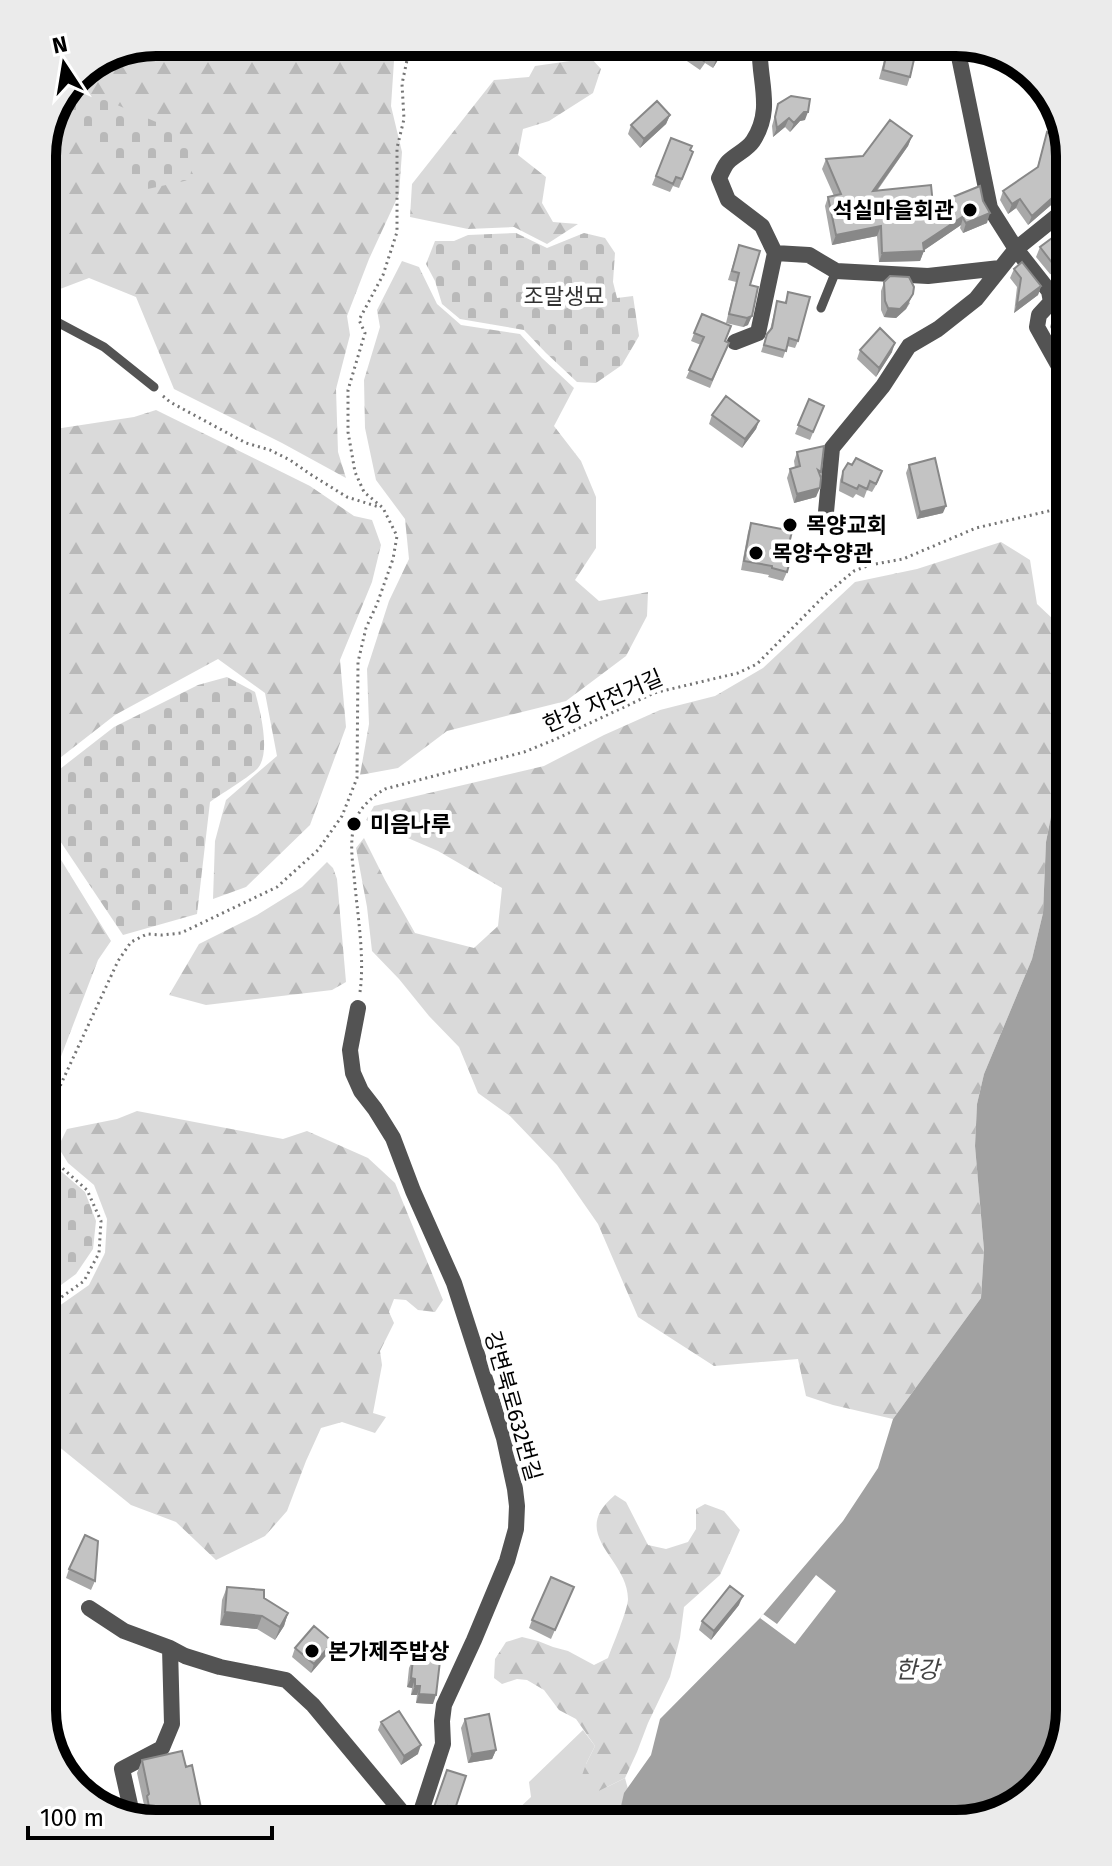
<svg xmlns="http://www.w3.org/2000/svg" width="1112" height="1866" font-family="'Fira Sans','Noto Sans KR',sans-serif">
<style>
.green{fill:#dadada}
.forest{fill:url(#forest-firs)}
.cemetery{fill:url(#cemetery-stones)}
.water{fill:#a1a1a1}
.pier{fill:#fff}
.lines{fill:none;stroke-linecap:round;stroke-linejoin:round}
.path{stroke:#757575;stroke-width:3;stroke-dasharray:2 4;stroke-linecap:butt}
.service{stroke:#535353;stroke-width:9}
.minor{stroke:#535353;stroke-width:16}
.wall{fill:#a8a8a8}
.shaded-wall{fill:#888}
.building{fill:#c3c3c3;stroke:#888;stroke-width:2}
.poi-dot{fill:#000;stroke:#fff;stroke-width:3}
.labels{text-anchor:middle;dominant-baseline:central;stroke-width:8;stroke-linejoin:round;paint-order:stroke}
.poi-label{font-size:22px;font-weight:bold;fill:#000;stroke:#fff;text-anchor:start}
.park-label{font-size:22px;fill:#313131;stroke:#fff}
.street-label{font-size:22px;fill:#000;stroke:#fff}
.water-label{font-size:24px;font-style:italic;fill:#424242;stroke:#fff}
.rim{fill:none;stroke:#000;stroke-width:10}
</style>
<defs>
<pattern id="forest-firs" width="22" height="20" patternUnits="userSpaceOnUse" patternTransform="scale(2)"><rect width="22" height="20" fill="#dadada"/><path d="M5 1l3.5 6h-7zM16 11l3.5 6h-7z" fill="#b9b9b9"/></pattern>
<pattern id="cemetery-stones" width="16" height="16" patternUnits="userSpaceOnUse" patternTransform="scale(2)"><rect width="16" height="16" fill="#dadada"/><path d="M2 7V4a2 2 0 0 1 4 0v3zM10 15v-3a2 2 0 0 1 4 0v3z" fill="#b9b9b9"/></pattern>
</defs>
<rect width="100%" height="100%" fill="#fff"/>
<path class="green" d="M583 1730 595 1746 586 1764 599 1791 625 1778 634 1811 625 1824H502L531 1797 529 1782Z"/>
<path class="forest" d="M156 42H411L394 61 391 106 402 152 399 194 369 259 347 316 350 335 336 389 338 452 346 478 282 443 174 389 136 297 89 278 60 289 42 288V149L76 75Z
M591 58 601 69 593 93 549 121 523 129 518 155 546 177 542 203 553 222 578 224 547 244 514 227 468 229 410 217 412 184 494 80 529 77 535 66Z
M402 261 419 267 437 304 461 325 520 334 542 358 574 388 554 426 581 461 596 497V548L575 580 599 601 648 592 647 616 626 656 566 701 447 731 398 768 360 775 369 724 367 669 389 601 409 559 405 519 376 480 365 428 364 380 380 327 377 310Z
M156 410 310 486 354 516 372 520 381 545 372 582 340 660 346 727 310 825 246 887 213 899 215 841 226 800 277 756 265 693 218 659 115 715 42 772V431L134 417Z
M1001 542 1030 560 1037 604 1070 635V746L1059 776 1046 842 1043 913 1032 959 984 1074 977 1104 975 1146 984 1250 981 1298 893 1419 833 1405 806 1396 798 1359 714 1366 638 1317 598 1224 557 1165 510 1116 478 1093 459 1047 429 1016 399 979 372 951 367 907 356 848 364 838 385 880 415 933 474 948 498 926 502 888 438 851 366 820 374 806 544 766 604 735 660 710 715 696 763 668 855 582 917 569Z
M42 829 111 941 98 960 52 1080 42 1095Z
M327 862 333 868 337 879 346 982 332 990 206 1005 169 995 199 944 257 915 302 887Z
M137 1111 283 1139 307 1131 368 1158 395 1183 443 1300 435 1312 418 1310 406 1300 394 1299 389 1312 394 1323 380 1351 382 1365 373 1413 386 1417 375 1433 342 1422 321 1428 306 1461 287 1511 265 1536 216 1560 176 1522 131 1505 42 1433V1318L89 1285 105 1253 107 1219 94 1185 68 1163 58 1147 67 1129 117 1119Z
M615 1495 626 1502 648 1545 666 1549 688 1542 696 1529V1509L705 1504 724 1511 740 1530 720 1575 684 1607 680 1638 670 1677 648 1723 637 1752 625 1778 599 1791 579 1784 586 1764 595 1746 576 1719 559 1710 544 1690 527 1680 517 1679 502 1684 494 1678 495 1659 506 1642 522 1637 538 1641 553 1647 568 1651 594 1665 608 1658C612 1647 628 1609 628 1599 628 1558 567 1535 615 1495Z"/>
<path class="cemetery" d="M74 94H92L179 132 194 160 189 180 143 190C113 169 89 144 64 117L67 97Z
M516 233 547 248 584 233 605 238 615 253 613 282 617 298 633 296 639 336 622 365 596 383 577 382 546 353 524 330 460 319 442 304 435 281 426 264 435 241H454L468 235Z
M227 677 255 692C260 710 271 752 258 768 251 776 221 794 210 802L197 914 123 935 42 814V783L114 727 198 685Z
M42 1159 56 1167 85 1192 96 1221 93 1249 76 1274 42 1299Z"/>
<path class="water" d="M1070 746V1710L1051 1773 1006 1812 956 1824H617L624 1793 651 1755 660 1719 760 1618 843 1521 878 1468 893 1419 981 1298 984 1250 975 1146 977 1104 984 1074 1032 959 1043 913 1046 842 1059 776Z"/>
<path class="pier" d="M816 1575 836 1591 795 1644 760 1618 763 1614 777 1624Z"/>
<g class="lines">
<path class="path" d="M163 396 170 402 246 443 270 450 290 460 310 474 347 497 379 507
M360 992C365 956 357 912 354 875 352 859 350 842 354 826 357 810 371 797 385 789L524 752 556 739 654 693 738 673 757 664 825 595 854 571 870 565 903 559 976 528 1070 506
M42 1311 84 1281 99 1253 101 1221 87 1190 43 1151 48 1122 61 1084 118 961 131 942 147 934 162 935 181 933 277 887 318 850 342 816 357 778 358 662 366 628 377 604 393 559 397 536 383 508 364 492 355 472 348 432V390L365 333 359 320 383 275 397 232V148L404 119 402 84 407 60 420 42"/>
<path class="service" d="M821 308 836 271
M42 314 104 347 154 387"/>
<path class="minor" d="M760 42C757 78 775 108 753 141 747 150 736 154 728 162 724 166 722 173 719 178L728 200 762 226 775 253 809 255 836 271 928 276 1000 268
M735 342 758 333 775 253
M1070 386 1037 327 1039 315 1051 302 1049 291 1016 249 1057 216 1070 202
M826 512 832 448 883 386 909 346 938 329 976 299 1016 249 990 208 956 42
M358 1008 350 1050 353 1073 361 1091 375 1109 393 1138 413 1191 454 1283 504 1438 515 1489 517 1506 516 1529 507 1561 474 1640 444 1705 442 1721 443 1744 417 1824
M89 1608 124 1631 170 1648 185 1656 220 1667 286 1680 313 1705 412 1824
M133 1818 122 1769 162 1748 172 1724 170 1648"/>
</g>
<path class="wall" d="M729 42 713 68 705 63 700 70 684 59 687 50Z
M889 42 910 77 907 86 879 79Z
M1021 63 1059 107 1035 82 1028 85 1020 67Z
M778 104 805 120 800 121 790 132 785 127 773 137 772 126Z
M670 115 666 124 640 148 628 134 631 125Z
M1047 132 1066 192 1028 225 1016 208 1008 214 1000 200 1003 191 1037 168Z
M912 136 908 146 877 191 933 205 980 186 987 223 963 233 960 228 961 225 924 250 920 261 879 262 877 236 832 245 825 206 828 197 834 196 822 169 826 159 863 156Z
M671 138 693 152 679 188 673 186 670 192 652 185Z
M1070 244V280L1050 274 1036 257 1040 247Z
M739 245 750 285 748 325 743 327 726 323 736 282 728 280Z
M1014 269 1041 286 1038 295 1014 313 1017 287 1010 278Z
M1063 278 1070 287V344L1062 349 1050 327 1053 317 1063 311 1059 288Z
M884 282 910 303 906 309 896 318 884 317 881 310V291Z
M788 292 798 341 795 348 787 346 783 358 761 352 767 334 770 330 777 301 785 303Z
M702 314 725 341 726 350 710 388 686 378 701 345 691 341Z
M860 350 892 352 876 377 857 359Z
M809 399 824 406 810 440 795 434Z
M712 415 759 421 756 429 742 448 709 424Z
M797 452 821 472 816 497 794 503 787 478 790 469 795 468 794 461Z
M909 465 943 513 917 519 906 473Z
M843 471 879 480 872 492 867 490 864 498 856 494 853 498 839 491 840 480Z
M751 523 789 544 787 572 783 581 768 577 769 575 741 570 748 532Z
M69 1569 95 1581 91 1590 66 1578Z
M227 1587 264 1598 288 1613 284 1626 275 1640 257 1629 220 1625 222 1600Z
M574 1587 551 1639 529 1628 532 1620Z
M739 1605 711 1640 699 1630 702 1621Z
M333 1642 330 1651 311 1673 292 1657 295 1648Z
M413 1659 433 1704 416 1703 417 1695H411L412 1688 407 1687 409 1668Z
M465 1719 496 1750 492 1759 468 1763 461 1728Z
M381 1722 418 1754 401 1765 378 1730Z
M142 1760 196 1821 192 1824H149L145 1822 142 1809 144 1805 137 1773Z
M447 1770 466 1776 452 1818 445 1816 442 1823 430 1819Z"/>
<path class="shaded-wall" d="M726 42H729L713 68 716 59Z
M1033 76 1036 80 1035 82 1028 85Z
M804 112H808L805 120 800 121 790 132 794 123Z
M670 115 666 124 640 148 644 139Z
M789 118 785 127 773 137 777 128Z
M912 136 908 146 869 201 873 191Z
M1070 182V192H1066L1028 225 1032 216Z
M1020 199 1016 208 1008 214 1012 204Z
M968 213 965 221 963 218 961 225 923 251H924L920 261 879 262 882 253 923 243Z
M990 213 987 223 963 233 966 223Z
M881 226 877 236 832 245 836 235Z
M1041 286 1038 295 1014 313 1017 304Z
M913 294 906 309 896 318 884 317 888 308Z
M752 316 748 325 743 327 747 318Z
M1070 336V344L1062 349 1065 339Z
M895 343 892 352 876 377 879 368Z
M759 421 756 429 742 448 745 439Z
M820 488 816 497 794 503 797 494Z
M946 506 943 513 917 519 920 512Z
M743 1596 739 1605 711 1640 714 1631Z
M225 1612 262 1616 257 1629 220 1625Z
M288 1613 284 1626 275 1640 280 1627Z
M333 1642 330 1651 311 1673 314 1664Z
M411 1678 415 1679 412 1688 407 1687Z
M415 1686H420L417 1695H411Z
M419 1694 436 1695 433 1704 416 1703Z
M421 1745 418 1754 401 1765 404 1756Z
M496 1750 492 1759 468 1763 472 1754Z
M201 1808 196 1821 192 1824H158L159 1820Z"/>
<path class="building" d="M692 42H726L716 59 708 54 704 61 687 50Z
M889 42H900L917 46 910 77 883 70Z
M791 96 810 99 808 112H804L794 123 789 118 777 128 775 117 778 104Z
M657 101 670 115 644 139 631 125Z
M890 120 912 136 873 191 931 185 933 205 980 186 983 201 990 213 966 223 963 218 968 214V213L923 243 924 251 882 253 881 226 836 235 828 197 841 194 826 159 863 156Z
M1047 132 1067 145 1070 156V182L1032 216 1020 199 1012 204 1003 191 1038 167Z
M671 138 692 146 690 150 693 152 682 179 676 177 673 184 656 176Z
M1060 232 1070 244V269L1053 264 1040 247Z
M739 245 760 251 750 285 758 287 752 316 747 318 729 314 739 273 732 271Z
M1022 262 1041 286 1017 304 1021 278 1014 269Z
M890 276 909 277 914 287 913 294 909 300 900 309 888 308 885 301 884 282Z
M1063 278 1070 287V336L1065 339 1053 317 1068 308Z
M788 292 810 297 798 341 789 338 786 351 764 345 767 334 772 328 777 301 786 303Z
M702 314 731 326 725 341 729 343 712 380 689 370 704 337 694 333Z
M880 328 895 343 879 368 860 350Z
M726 396 759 421 745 439 712 415Z
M809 399 824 406 813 432 798 425Z
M824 446 821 472 818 470 821 478 820 488 797 494 790 469 800 466 797 452Z
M856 458 882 471 876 484 870 481 867 489 859 485 857 489 842 482 843 471 848 463 852 465Z
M935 458 946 506 920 512 909 465Z
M751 523 792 531 789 544 794 546 787 572 772 568V566L744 561Z
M85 1535 98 1541 95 1581 69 1569Z
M551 1577 574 1587 555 1630 532 1620Z
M730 1586 743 1596 714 1631 702 1621Z
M227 1587 264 1590V1598L288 1613 280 1627 262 1616 225 1612Z
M314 1626 333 1642 314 1664 295 1648Z
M413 1659 440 1661 436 1695 419 1694 420 1686H415V1679L411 1678Z
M399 1711 421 1745 404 1756 381 1722Z
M489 1714 496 1750 472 1754 465 1719Z
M182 1751 186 1767 192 1765 201 1808 195 1812 178 1819 159 1820 151 1818 147 1796 149 1794 142 1760Z
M447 1770 466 1776 455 1809 448 1806 445 1814 433 1810Z
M266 1812 268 1824H232L231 1820Z"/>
<g class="poi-dot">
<circle cx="970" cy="210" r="8"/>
<circle cx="790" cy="525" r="8"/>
<circle cx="756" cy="553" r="8"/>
<circle cx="354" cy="824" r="8"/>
<circle cx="312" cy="1651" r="8"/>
</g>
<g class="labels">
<g class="poi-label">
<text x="954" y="210" text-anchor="end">석실마을회관</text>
<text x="806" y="525">목양교회</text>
<text x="772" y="553">목양수양관</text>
<text x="370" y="824">미음나루</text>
<text x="328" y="1651">본가제주밥상</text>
</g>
<g class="park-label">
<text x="564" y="296">조말생묘</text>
</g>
<g class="street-label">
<text transform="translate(603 701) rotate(-23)">한강 자전거길</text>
<text transform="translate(513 1406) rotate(74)">강변북로632번길</text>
</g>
<g class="water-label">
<text x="917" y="1670">한강</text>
</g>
</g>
<path d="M0 0H1112V1866H0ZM156 56H956A100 100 0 0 1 1056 156V1710A100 100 0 0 1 956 1810H156A100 100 0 0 1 56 1710V156A100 100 0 0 1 156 56Z" fill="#ebebeb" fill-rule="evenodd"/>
<path class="rim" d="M156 56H956A100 100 0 0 1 1056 156V1710A100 100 0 0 1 956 1810H156A100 100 0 0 1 56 1710V156A100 100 0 0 1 156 56Z"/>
<g transform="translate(64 64) rotate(348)" stroke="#ffffff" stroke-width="6" paint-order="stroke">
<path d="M0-6L14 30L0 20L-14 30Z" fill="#000000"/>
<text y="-12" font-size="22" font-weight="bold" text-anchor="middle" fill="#000000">N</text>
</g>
<path d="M28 1826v12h244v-12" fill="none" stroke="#000000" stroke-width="4"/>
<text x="40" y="1826" font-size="24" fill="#000000" stroke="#ffffff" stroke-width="6" paint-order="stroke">100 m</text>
</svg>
